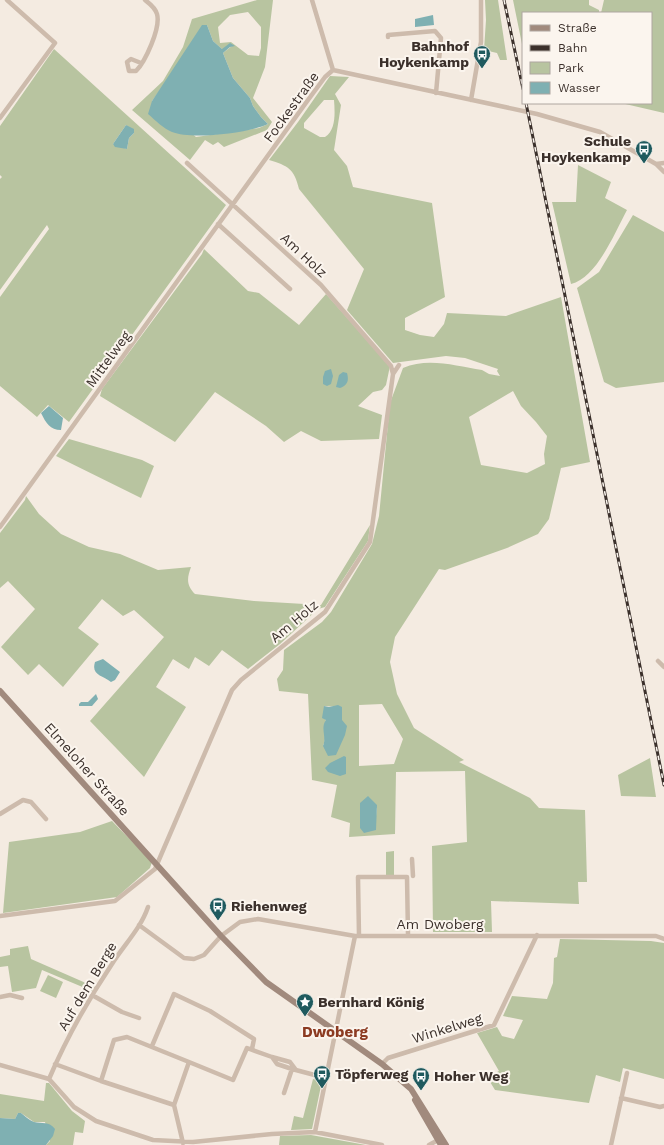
<svg xmlns="http://www.w3.org/2000/svg" width="664" height="1145" font-family="'Work Sans',sans-serif">
<style>
.green{fill:#b8c4a0;fill-rule:evenodd}
.water{fill:#7fb0b2}
.lines{fill:none;stroke-linecap:round;stroke-linejoin:round}
.street{stroke:#cdbbac;stroke-width:4.5}
.secondary{stroke:#a18a7d;stroke-width:6}
.rail-casing{stroke:#3b302b;stroke-width:3}
.rail{stroke:#fbf5ee;stroke-width:1.5;stroke-dasharray:4.5;stroke-linecap:butt}
.labels{text-anchor:middle;dominant-baseline:central;stroke-width:4;stroke-linejoin:round;paint-order:stroke}
.poi-label{font-size:14px;font-weight:bold;fill:#3b302b;stroke:#fbf5ee;text-anchor:start}
.street-label{font-size:14px;fill:#3b302b;stroke:#fbf5ee}
.neighbourhood-label{font-size:15px;font-weight:bold;fill:#8c3b22;stroke:#fbf5ee}
</style>
<rect width="100%" height="100%" fill="#f4ebe1"/>
<path class="green" d="M257 0H273L265 67 253 98 272 122 267 130 224 147 218 142 213 145 205 140 190 160 132 110 163 81 183 47 192 19ZM248 12 261 27V48L259 56 248 55 231 42 220 43 218 27 230 15ZM207 25 213 41 223 50 233 45 223 53 233 78 250 98 253 106 261 117 268 124 259 128 196 137 152 101Z
M485 0H498L507 60H500L497 53 484 50 486 20Z
M513 0H589V5L599 10V13H523V49Z
M604 0H664V113L621 103H651V13H601Z
M54 49 226 205 69 422 48 405 37 417 0 386V297L49 229 47 225 0 290V179L2 177 0 175V126ZM126 125 134 133 129 138 127 149 113 144Z
M330 76 349 77 335 94 341 105 334 150 347 166 353 187 432 203 445 297 405 318V330L420 335 434 337 444 324 447 313 506 316 561 297 590 462 561 468 549 519 538 534 507 548 445 570 439 569 395 637 390 662 397 694 414 728 464 760 459 762 530 798 539 808 585 810 587 882H578L579 904 491 901 492 932H433L432 846 467 842 465 771 396 772 395 834 349 837 350 823 331 817 337 785 312 780 308 694 279 691 277 679 283 670 284 650 322 622 331 612 372 544 379 516 390 403 403 368C428 357 456 366 482 370L489 374 500 376 497 371 498 369 465 358 446 356 393 363 347 310 364 269 299 189C294 168 288 166 269 160L298 122ZM324 100H334C335 113 336 130 325 137H320L304 128V123ZM513 391 521 406 536 422 547 436 544 454 545 464 527 473 481 465 469 417ZM382 704 403 739 394 764 359 766V705ZM324 706 342 707V720L323 746C328 734 326 718 324 706ZM360 803 377 808 376 816 360 828Z
M578 165 611 182 605 198 627 210C615 232 597 278 571 284L552 202H576Z
M633 215 664 232V382L616 388 604 382 577 288 599 272Z
M204 249 248 291 259 293 299 325 326 294 390 366 386 385 382 390 373 392 358 406 382 415 379 439 321 441 301 431 284 442 266 426 215 392 175 442 100 396 102 389 202 254Z
M69 439 142 460 154 466 141 498 56 456Z
M26 496 39 514 61 534 89 547 120 554 158 570 191 567C187 578 186 585 195 594L254 601 321 605 370 525 368 541 325 607 318 609 280 644 248 669 222 650 209 666 195 657 189 669 173 659 156 687 186 707 144 777 90 721 164 637 134 610 123 616 102 599 78 628 99 644 63 687 39 664 28 675 1 647 35 609 8 581 0 588V533L25 500Z
M650 758 656 797 621 796 618 775Z
M112 821 152 862 150 868 117 897 3 913 9 842 80 832Z
M394 851V875H386V852Z
M560 939 651 941 664 943V1079L623 1068 620 1082 596 1075 589 1103 495 1090 487 1077 499 1071 477 1033 497 1027 502 1036 514 1039 523 1020 503 1016 512 996 547 999 553 983 554 958 557 957Z
M28 946 31 959 95 987 92 991 42 970 36 988 12 992 8 966 0 967V957L10 955V949Z
M48 975 63 982 56 998 40 991Z
M313 1079 322 1081 312 1129 291 1130 294 1116 303 1118Z
M46 1083H49L72 1111 85 1121 83 1133 75 1132 73 1145H46L50 1141 45 1122H34L21 1113H18L15 1119 0 1118V1094L44 1101Z
M311 1135 366 1145H279L280 1136Z"/>
<path class="water" d="M433 15 434 25 415 27V19Z
M202 25H207L213 41 222 49 230 43 235 46 230 47 223 53 233 78 250 98 253 106 261 117 268 124C249 133 192 140 172 132 164 129 155 120 148 114L152 101Z
M126 125 134 129V133L129 138 127 149 115 147 113 144Z
M331 369 333 376 331 384 327 386 323 384V377L325 371Z
M343 372 347 373C349 380 348 385 340 388L336 387 339 375Z
M49 406 63 418 61 430C50 430 46 423 41 413Z
M103 659 120 672 115 680 111 682C102 675 91 675 95 662Z
M96 694 98 699 92 706H79V704L81 702H88Z
M338 705 342 707V720L347 726 345 735 336 755 328 756 323 746C327 737 320 728 326 720L322 718 324 706 329 707Z
M344 756 346 757V774L340 776 328 772 325 768 330 763Z
M368 796 377 805 376 830 364 833 360 828V803Z
M18 1113H21C25 1116 29 1120 34 1122 42 1124 49 1121 55 1129L53 1136 46 1145H0V1118L15 1119Z"/>
<g class="lines">
<path class="street" d="M312 0 333 70
M388 37V35L435 31 441 38 436 93
M141 63 131 59 127 62 129 71H136C145 62 161 28 157 14 155 7 150 4 145 0
M333 70 537 114 600 132 656 164 664 163
M471 100 481 42V0
M0 118 55 43 7 0
M187 163 321 285 391 366 393 374
M656 164 664 172
M218 224 290 289
M0 527 308 100 325 77 333 70
M658 661 664 667
M0 814 23 800 31 802 46 819
M412 859 413 876
M0 916 115 901 155 869 232 690 241 680 325 612 370 542 393 374 399 365
M139 925 184 958 194 959 204 955 221 936 240 922 258 919 355 936H656L664 939
M359 936 358 877H407L408 935
M92 995 122 1012 139 1018
M0 997 10 995 22 998
M152 1046 174 994 210 1011 254 1039 252 1049
M272 1057 290 1062 296 1070
M55 1064 101 1081
M382 1064 388 1058 494 1025 537 935
M0 1065 49 1079 74 1107 96 1121 153 1140 193 1142 272 1134 315 1132 382 1145
M49 1079C66 1039 88 1000 112 964 124 945 141 928 148 907
M284 1093 292 1069 326 1078
M621 1098 660 1107 664 1106
M174 1105 101 1081 114 1040 127 1037 189 1062
M315 1132 355 936
M183 1143 174 1105 189 1062 233 1080 247 1048 272 1057 277 1064 292 1069
M429 1145 440 1139
M611 1145 627 1073"/>
<path class="secondary" d="M0 691 221 936 266 982 382 1064 411 1089 446 1145
M415 1100 441 1145"/>
<g class="rail-casing">
<path id="rail" d="M504 0 523 89
M526 103 664 785"/>
</g>
<use href="#rail" class="rail"/>
</g>
<defs>
<g id="bus-pin" transform="scale(0.9)"><path d="M0 17L-7.5 6A9.5 9.5 0 1 1 7.5 6Z" fill="#1f5a5e" stroke="#fbf5ee"/><path d="M-5-6H5V4H4V6H2V4H-2V6H-4V4H-5ZM-3.5-4V0h7V-4ZM-3.5 1.2v1.5H-2V1.2ZM2 1.2v1.5H3.5V1.2Z" fill="#fff"/></g>
<g id="sight-pin" transform="scale(0.9)"><path d="M0 17L-7.5 6A9.5 9.5 0 1 1 7.5 6Z" fill="#1f5a5e" stroke="#fbf5ee"/><path d="M0-6L1.8-2.2L6-1.7L2.9 1.2L3.7 5.4L0 3.3L-3.7 5.4L-2.9 1.2L-6-1.7L-1.8-2.2Z" fill="#fff"/></g>
</defs>
<g fill-rule="evenodd">
<use href="#bus-pin" x="482" y="54"/>
<use href="#bus-pin" x="644" y="149"/>
<use href="#bus-pin" x="218" y="906"/>
<use href="#sight-pin" x="305" y="1002"/>
<use href="#bus-pin" x="322" y="1074"/>
<use href="#bus-pin" x="421" y="1076"/>
</g>
<g class="labels">
<g class="poi-label">
<text x="469" y="46" text-anchor="end">Bahnhof<tspan x="469" dy="16">Hoykenkamp</tspan></text>
<text x="631" y="141" text-anchor="end">Schule<tspan x="631" dy="16">Hoykenkamp</tspan></text>
<text x="231" y="906">Riehenweg</text>
<text x="318" y="1002">Bernhard König</text>
<text x="335" y="1074">Töpferweg</text>
<text x="434" y="1076">Hoher Weg</text>
</g>
<g class="street-label">
<text transform="translate(291 107) rotate(-54)">Fockestraße</text>
<text transform="translate(304 255) rotate(43)">Am Holz</text>
<text transform="translate(108 359) rotate(-54)">Mittelweg</text>
<text transform="translate(294 621) rotate(-40)">Am Holz</text>
<text transform="translate(87 769) rotate(48)">Elmeloher Straße</text>
<text x="440" y="924">Am Dwoberg</text>
<text transform="translate(87 986) rotate(-59)">Auf dem Berge</text>
<text transform="translate(447 1028) rotate(-17)">Winkelweg</text>
</g>
<g class="neighbourhood-label">
<text x="335" y="1032">Dwoberg</text>
</g>
</g>
<rect x="522" y="12" width="130" height="92" fill="#fbf5ee" stroke="#aea6a0"/>
<rect x="530" y="25" width="20" height="6" fill="#a18a7d" stroke="#aea6a0"/>
<text x="558" y="32" font-size="12" fill="#3b302b">Straße</text>
<rect x="530" y="45" width="20" height="6" fill="#3b302b" stroke="#aea6a0"/>
<text x="558" y="52" font-size="12" fill="#3b302b">Bahn</text>
<rect x="530" y="62" width="20" height="12" fill="#b8c4a0" stroke="#aea6a0"/>
<text x="558" y="72" font-size="12" fill="#3b302b">Park</text>
<rect x="530" y="82" width="20" height="12" fill="#7fb0b2" stroke="#aea6a0"/>
<text x="558" y="92" font-size="12" fill="#3b302b">Wasser</text>
</svg>
